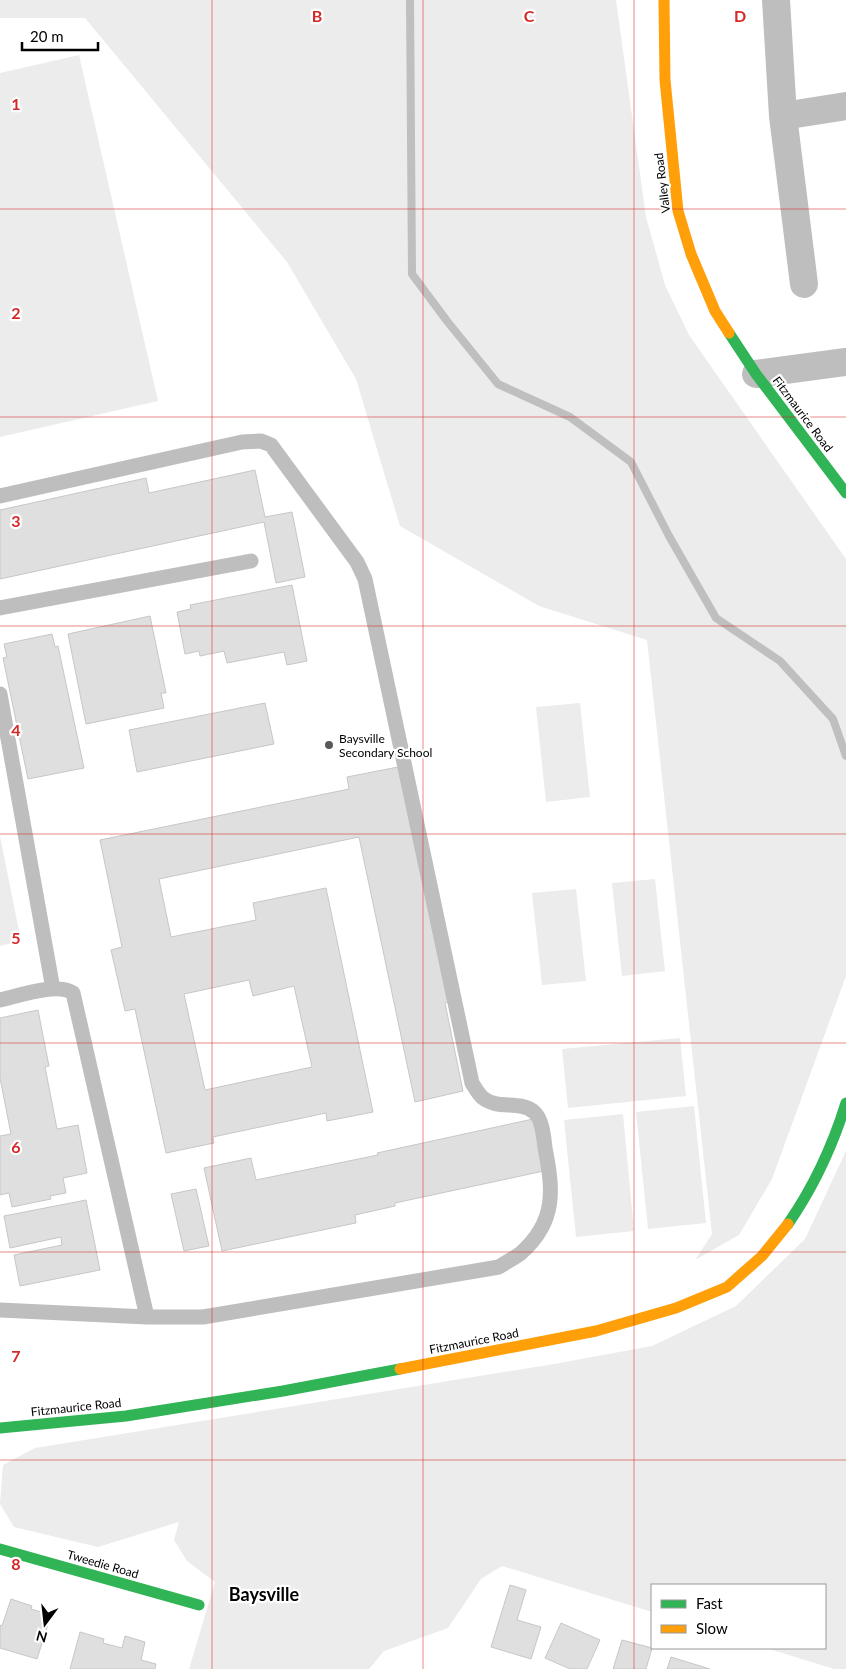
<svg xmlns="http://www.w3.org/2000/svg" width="846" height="1669" font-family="Lato,sans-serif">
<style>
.green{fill:#ececec}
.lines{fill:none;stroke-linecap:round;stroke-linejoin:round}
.stream{stroke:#bfbfbf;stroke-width:8}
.building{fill:#dfdfdf;stroke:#c7c7c7;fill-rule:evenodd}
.lane{stroke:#bebebe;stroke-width:15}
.street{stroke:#bebebe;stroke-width:28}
.fast{stroke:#30b455;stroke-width:11}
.slow{stroke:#ff9f0a;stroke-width:11}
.grid{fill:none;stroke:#d62828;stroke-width:1;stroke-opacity:0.55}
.poi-dot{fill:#595959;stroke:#fff;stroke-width:2}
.labels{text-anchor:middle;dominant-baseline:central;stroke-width:4.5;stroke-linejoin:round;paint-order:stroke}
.street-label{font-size:12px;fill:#000;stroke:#fff}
.poi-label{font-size:12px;fill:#000;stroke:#fff;text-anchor:start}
.district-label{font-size:18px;font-weight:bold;fill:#000;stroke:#fff}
.grid-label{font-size:16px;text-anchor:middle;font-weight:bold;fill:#d62828;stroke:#fff;stroke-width:4.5;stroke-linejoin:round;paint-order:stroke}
</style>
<rect width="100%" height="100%" fill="#fff"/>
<path class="green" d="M0 0H616L646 217 665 285 689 335 846 559V976L772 1179 739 1235 695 1260 712 1234 647 640 539 606 400 526 356 379 287 262 85 18H0Z
M79 55 158 401 0 437V73Z
M580 703 590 797 546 802 536 707Z
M0 836 21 941 0 946Z
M655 879 665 971 622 976 612 883Z
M576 889 586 981 542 985 532 893Z
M680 1038 686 1096 568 1108 562 1049Z
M694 1106 706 1223 648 1229 636 1112Z
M623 1114 634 1231 576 1237 564 1120Z
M846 1151V1669H834L766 1648H825V1585H652V1612L502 1566 481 1579 448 1628 384 1651 369 1669H189L215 1582 187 1561 174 1540 179 1522 98 1547 14 1527 0 1504 3 1465 35 1448 554 1364 652 1346 736 1306 805 1239Z"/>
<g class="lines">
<path class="stream" d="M410 0 412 274 447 321 498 384 570 417 631 462 669 536 716 618 780 661 833 719 846 756"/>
</g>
<path class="building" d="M255 470 265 517 292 512 305 577 276 583 264 522 0 579V510L146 478 149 493Z
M292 585 307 661 287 665 284 652 227 663 224 651 200 656 199 651 185 654 177 612 191 609 190 605Z
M150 616 166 693H161L164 708 86 724 68 634Z
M52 634 55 647 58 646 84 768 28 779 3 658 7 657 4 644Z
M265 703 274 744 137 772 129 730Z
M398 767 448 1002 445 1003 463 1091 415 1102 359 837 159 879 171 937 256 920 253 903 326 888 373 1112 327 1121 326 1113 213 1137 214 1143 166 1153 135 1009 125 1011 111 950 122 947 100 840 349 789 347 777ZM249 980 253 996 294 986 312 1067 205 1090 184 994Z
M38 1010 49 1066 45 1067 57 1129 78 1125 87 1173 63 1178 66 1193 50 1196 51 1199 12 1207 9 1193 0 1195V1136L11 1134 0 1078V1018Z
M533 1119 544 1171 395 1203V1206L355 1215 356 1223 222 1251 204 1168 251 1158 256 1180 378 1155 377 1153Z
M196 1189 209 1246 184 1251 171 1194Z
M86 1200 100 1270 20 1286 14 1255 62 1245 61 1237 10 1248 4 1216Z
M510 1585 526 1590 517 1620 541 1627 531 1659 491 1647Z
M11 1599 32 1606 31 1609 51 1615 37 1659 0 1648V1625L2 1626Z
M561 1623 600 1640 587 1669H570L545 1658Z
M80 1632 104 1639 103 1643 122 1648 125 1636 145 1642 141 1660 156 1664 155 1669H70Z
M622 1640 652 1648 646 1669H613Z
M671 1657 710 1669H667Z"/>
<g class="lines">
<path class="lane" d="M0 496 242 442 261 441 271 445 357 562 365 579 472 1083C475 1088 479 1095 483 1098 498 1110 520 1100 534 1112 542 1118 544 1138 545 1148 553 1189 557 1221 521 1253 515 1258 506 1262 499 1267L203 1317H147L0 1310
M0 608 251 561
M0 694 53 989
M0 1000C19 996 57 982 73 993L147 1317"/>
<path class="street" d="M776 0 783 116 846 106
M783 116 804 284
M756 374 846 362"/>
<path class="fast" d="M729 333 756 374 846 493
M788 1224C815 1185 832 1148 846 1103
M0 1428 126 1416 283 1391 400 1369
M0 1549 199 1605"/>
<path class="slow" d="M664 0 665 80 678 211 691 254 715 311 729 333
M400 1369 596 1331 676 1308 727 1287 762 1256 788 1224"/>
</g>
<path class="grid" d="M212 0V1669M423 0V1669M634 0V1669M0 209H846M0 417H846M0 626H846M0 834H846M0 1043H846M0 1252H846M0 1460H846"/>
<circle class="poi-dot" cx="329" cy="745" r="5"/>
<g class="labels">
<g class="street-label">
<text transform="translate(662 183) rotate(-97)">Valley Road</text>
<text transform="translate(803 414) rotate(53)">Fitzmaurice Road</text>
<text transform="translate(474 1341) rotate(-11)">Fitzmaurice Road</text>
<text transform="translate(76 1407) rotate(-6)">Fitzmaurice Road</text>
<text transform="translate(103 1564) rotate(16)">Tweedie Road</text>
</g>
<g class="poi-label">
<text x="339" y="738">Baysville<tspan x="339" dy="14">Secondary School</tspan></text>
</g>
<g class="district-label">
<text x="264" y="1594">Baysville</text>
</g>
</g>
<g class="grid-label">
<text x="317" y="22">B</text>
<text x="529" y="22">C</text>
<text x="740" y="22">D</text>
<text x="16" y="110">1</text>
<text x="16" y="319">2</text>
<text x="16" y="527">3</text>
<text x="16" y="736">4</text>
<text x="16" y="944">5</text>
<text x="16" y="1153">6</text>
<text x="16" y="1362">7</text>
<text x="16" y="1570">8</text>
</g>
<rect x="651" y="1584" width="175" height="65" fill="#ffffff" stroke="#999999"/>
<rect x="661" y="1600" width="25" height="8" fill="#30b455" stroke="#999999"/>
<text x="696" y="1609" font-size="15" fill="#000000">Fast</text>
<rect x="661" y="1625" width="25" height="8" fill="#ff9f0a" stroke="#999999"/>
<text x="696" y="1634" font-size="15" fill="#000000">Slow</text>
<g transform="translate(45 1624) rotate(195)" stroke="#ffffff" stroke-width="4" paint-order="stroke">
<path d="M0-4L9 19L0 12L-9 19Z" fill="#000000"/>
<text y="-8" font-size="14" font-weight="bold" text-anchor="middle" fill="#000000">N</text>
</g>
<path d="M22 42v8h76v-8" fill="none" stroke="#000000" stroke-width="2.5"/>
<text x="30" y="42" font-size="15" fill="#000000" stroke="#ffffff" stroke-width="4" paint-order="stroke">20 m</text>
</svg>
